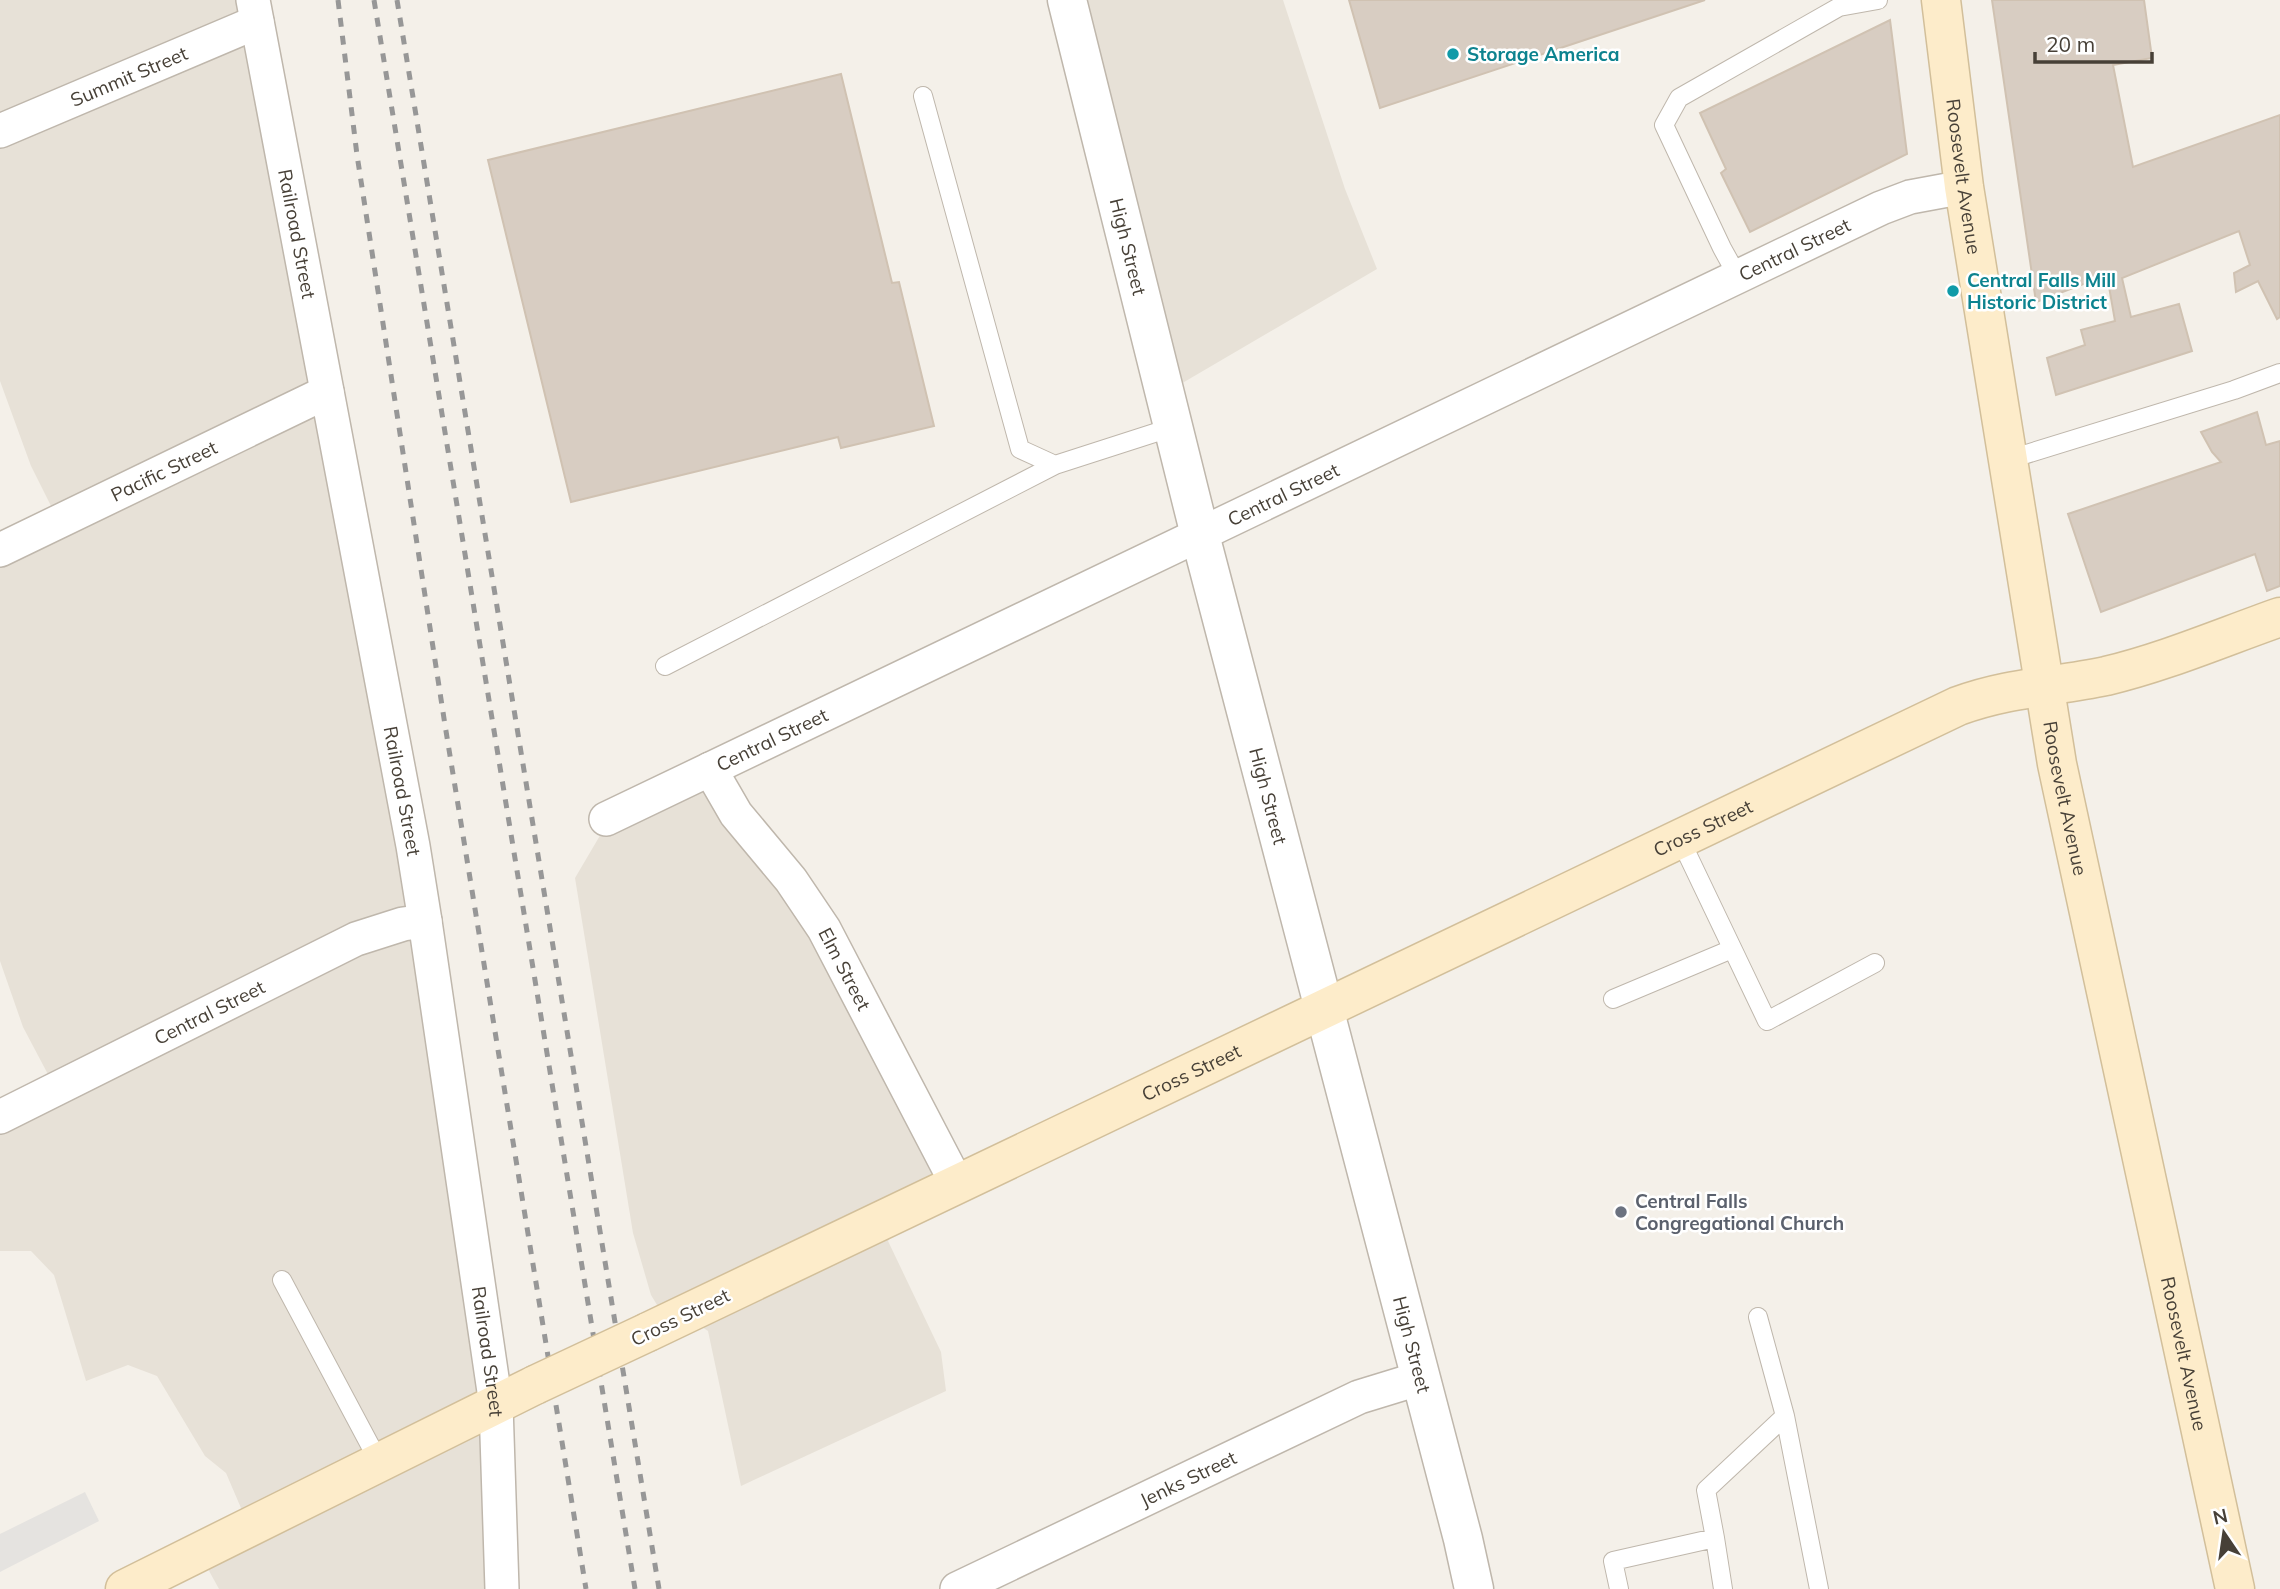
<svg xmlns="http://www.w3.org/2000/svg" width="2280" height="1589" font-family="Mulish,sans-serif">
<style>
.residential{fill:#e7e1d7}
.parking{fill:#e5e3e0}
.building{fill:#d8cdc2;stroke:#d0c2b2;stroke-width:2}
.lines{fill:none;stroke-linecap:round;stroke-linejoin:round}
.service-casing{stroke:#bfb7ac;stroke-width:20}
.minor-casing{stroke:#bfb7ac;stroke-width:36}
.tertiary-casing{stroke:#bfb7ac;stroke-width:41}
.secondary-casing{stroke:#d2bf9a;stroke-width:41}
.service{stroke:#fff;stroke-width:18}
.minor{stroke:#fff;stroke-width:33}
.tertiary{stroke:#fff;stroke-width:38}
.secondary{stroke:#fdecca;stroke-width:38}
.rail{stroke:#979797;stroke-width:5;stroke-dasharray:9 9;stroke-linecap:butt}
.secondary-bridge-casing{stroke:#d2bf9a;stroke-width:41;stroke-linecap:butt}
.secondary-bridge{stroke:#fdecca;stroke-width:38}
.culture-dot{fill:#0f9aa8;stroke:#fff;stroke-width:2.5}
.worship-dot{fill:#6b7280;stroke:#fff;stroke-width:2.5}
.labels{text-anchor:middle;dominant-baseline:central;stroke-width:5;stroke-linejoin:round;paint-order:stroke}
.culture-label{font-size:19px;font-weight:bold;fill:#0d838f;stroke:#fff;text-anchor:start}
.street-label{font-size:19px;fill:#474037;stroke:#fff}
.worship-label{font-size:19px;font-weight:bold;fill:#5b616d;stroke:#fff;text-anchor:start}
</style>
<rect width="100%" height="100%" fill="#f4f0e9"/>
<path class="residential" d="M0 0H253L327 357 511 1589H219L208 1569 253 1536 226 1473 205 1456 157 1376 128 1365 86 1381 54 1275 31 1251H0V1133L46 1111 61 1099 23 1027 0 961V568L65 534 31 466 0 381Z
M1079 0H1283L1345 189 1377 269 1179 385Z
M715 779 726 786 958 1193 896 1230 888 1241 941 1352 946 1391 741 1486 708 1331 702 1327 674 1333 651 1295 633 1233 575 878 605 827Z"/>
<path class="parking" d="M85 1492 99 1521 0 1572V1534Z"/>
<path class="building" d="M1349 0H1705L1380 108Z
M1992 0H2144L2152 58 2113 65 2133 167 2280 115V317L2277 319 2258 281 2236 292 2234 273 2250 265 2239 231 2122 278 2131 317 2179 304 2192 351 2056 395 2047 358 2085 345 2081 330 2115 321 2107 275 2036 302Z
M1890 20 1907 154 1750 232 1721 173 1726 169 1700 113Z
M841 74 892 283 899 282 934 426 841 448 838 437 571 502 488 160Z
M2257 412 2266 445 2280 441V586L2267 591 2255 554 2101 612 2068 514 2221 462 2212 452 2201 432Z"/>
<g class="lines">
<g class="service-casing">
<path id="service" d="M923 96 1020 449 1055 465 1173 427
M1738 277 1722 248 1664 125 1679 98 1839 7 1878 0
M2007 460 2234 390 2280 373
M665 666 1055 465
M1680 839 1767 1021 1875 963
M1613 999 1732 949
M282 1280 379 1462
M1785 1416 1819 1589
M1715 1538 1706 1490 1785 1416 1758 1317
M1619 1589 1613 1561 1715 1538 1723 1589"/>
</g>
<g class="minor-casing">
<g id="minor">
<path id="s1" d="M253 0 413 846 425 921 496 1405 502 1589"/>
<path id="s2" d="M0 131 257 22"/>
<path id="s3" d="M0 550 327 392"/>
<path id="s4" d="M710 769 736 814 791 880 824 929 957 1184"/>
<path id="s5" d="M606 819 1881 208 1910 197 1964 187"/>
<path id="s6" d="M0 1117 356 939 403 924 425 921"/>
<path id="s7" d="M957 1589 1359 1397 1421 1378"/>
</g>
</g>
<g class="tertiary-casing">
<g id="tertiary">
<path id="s8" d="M1067 0 1200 535 1463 1539 1474 1589"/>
</g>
</g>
<g class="secondary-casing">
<g id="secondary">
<path id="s9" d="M1941 0 1964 187 2057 764 2235 1589"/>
<path id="s10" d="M648 1332 1958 706C2009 687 2054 687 2106 676 2165 662 2223 637 2280 617"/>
<path d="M125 1589 535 1385"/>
</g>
</g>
<use href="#service" class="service"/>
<use href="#minor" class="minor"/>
<use href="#tertiary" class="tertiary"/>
<use href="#secondary" class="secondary"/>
<path class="rail" d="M338 0 357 155 445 725 586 1589
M374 0 635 1589
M397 0 659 1589"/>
<g class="secondary-bridge-casing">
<path id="secondary-bridge" d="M535 1385 648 1332"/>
</g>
<use href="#secondary-bridge" class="secondary-bridge"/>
</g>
<g class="culture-dot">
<circle cx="1453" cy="54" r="7"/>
<circle cx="1953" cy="291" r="7"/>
</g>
<circle class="worship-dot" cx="1621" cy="1212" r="7"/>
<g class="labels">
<g class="culture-label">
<text x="1467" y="54">Storage America</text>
<text x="1967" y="280">Central Falls Mill<tspan x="1967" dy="22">Historic District</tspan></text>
</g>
<g class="street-label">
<text stroke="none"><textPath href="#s2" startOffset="140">Summit Street</textPath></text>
<text stroke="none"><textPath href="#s9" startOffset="178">Roosevelt Avenue</textPath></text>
<text stroke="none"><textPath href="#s1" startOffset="238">Railroad Street</textPath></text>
<text stroke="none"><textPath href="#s8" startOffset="254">High Street</textPath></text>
<text stroke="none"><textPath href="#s5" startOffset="1318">Central Street</textPath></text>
<text stroke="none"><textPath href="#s3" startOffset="182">Pacific Street</textPath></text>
<text stroke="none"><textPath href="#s5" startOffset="751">Central Street</textPath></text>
<text stroke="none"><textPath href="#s5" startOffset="184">Central Street</textPath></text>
<text stroke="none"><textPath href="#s1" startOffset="805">Railroad Street</textPath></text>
<text stroke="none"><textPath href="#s8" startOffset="821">High Street</textPath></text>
<text stroke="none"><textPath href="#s9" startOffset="808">Roosevelt Avenue</textPath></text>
<text stroke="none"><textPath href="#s10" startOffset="1169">Cross Street</textPath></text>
<text stroke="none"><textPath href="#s4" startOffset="242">Elm Street</textPath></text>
<text stroke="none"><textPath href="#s6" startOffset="234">Central Street</textPath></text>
<text stroke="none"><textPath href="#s10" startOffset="602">Cross Street</textPath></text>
<text transform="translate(680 1317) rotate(-26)">Cross Street</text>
<text stroke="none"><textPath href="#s8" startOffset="1388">High Street</textPath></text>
<text stroke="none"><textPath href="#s1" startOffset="1372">Railroad Street</textPath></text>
<text stroke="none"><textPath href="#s9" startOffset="1376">Roosevelt Avenue</textPath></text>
<text stroke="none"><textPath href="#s7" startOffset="256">Jenks Street</textPath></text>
</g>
<g class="worship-label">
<text x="1635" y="1201">Central Falls<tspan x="1635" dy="22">Congregational Church</tspan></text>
</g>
</g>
<g transform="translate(2224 1533) rotate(347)" stroke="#ffffff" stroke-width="5" paint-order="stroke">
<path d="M0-5L12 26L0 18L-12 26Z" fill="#474037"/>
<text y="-10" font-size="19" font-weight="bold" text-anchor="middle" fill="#474037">N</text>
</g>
<path d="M2035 52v10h117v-10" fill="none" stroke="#474037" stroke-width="3.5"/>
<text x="2046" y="52" font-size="21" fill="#474037" stroke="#ffffff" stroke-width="5" paint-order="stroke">20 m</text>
</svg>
